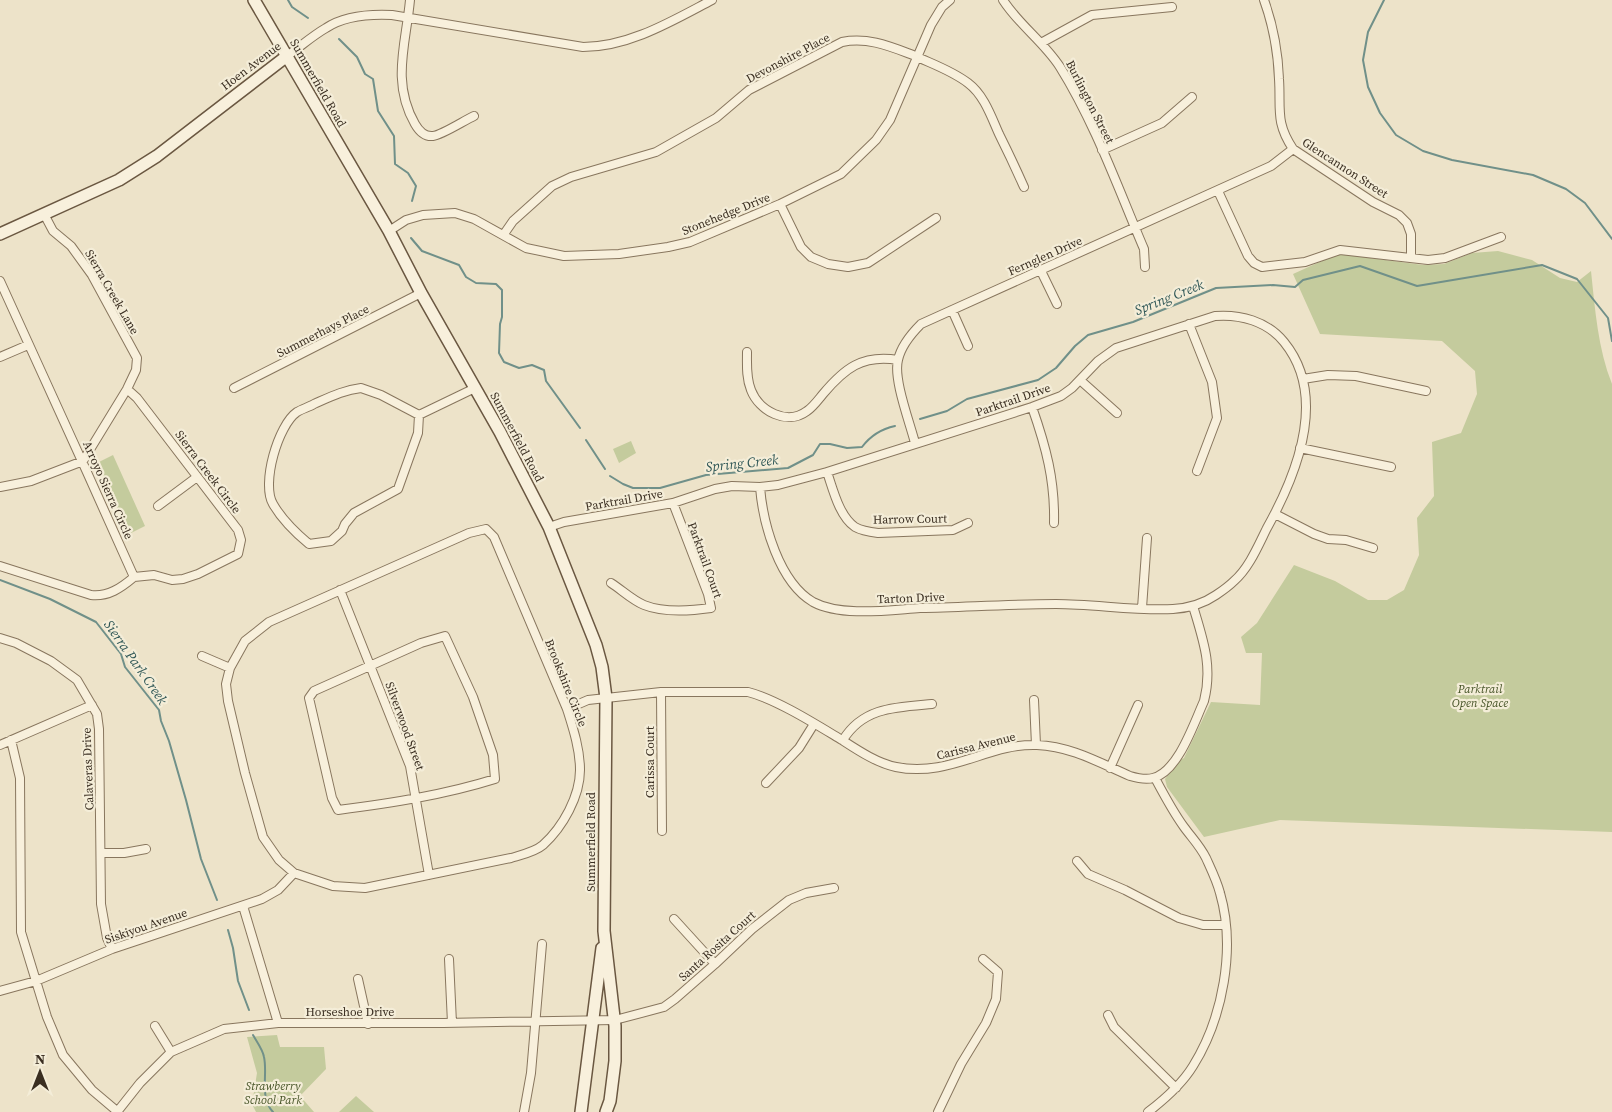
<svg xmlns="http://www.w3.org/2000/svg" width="1612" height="1112" font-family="'Source Serif 4',serif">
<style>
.green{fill:#c4cb9d}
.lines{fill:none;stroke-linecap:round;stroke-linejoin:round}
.stream{stroke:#709089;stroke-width:2}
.street-casing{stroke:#88765e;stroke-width:10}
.secondary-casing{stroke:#6a5741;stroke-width:14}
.street{stroke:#f8f0dc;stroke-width:8}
.secondary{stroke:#f8f0dc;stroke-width:11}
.labels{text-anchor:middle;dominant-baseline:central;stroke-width:4.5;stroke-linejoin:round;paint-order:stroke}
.street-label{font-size:12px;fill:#3a2e21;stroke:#f4edd8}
.park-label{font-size:12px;font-style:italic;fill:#485529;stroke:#f4edd8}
.water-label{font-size:14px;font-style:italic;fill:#315857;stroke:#f4edd8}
</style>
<rect width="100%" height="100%" fill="#ede3c9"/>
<path class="green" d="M1498 251 1532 260 1560 278 1577 282 1591 271C1595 309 1598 349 1612 384V832L1280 820 1204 837 1167 787 1165 779 1180 760 1184 758 1211 702 1260 705 1262 653H1246L1241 637 1257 623 1294 565 1335 581 1368 600H1387L1404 590 1419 555 1417 518 1434 496 1432 442 1461 433 1477 394 1475 371 1442 341 1320 334 1293 274 1335 255H1348L1423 265 1444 264 1472 253Z
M631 441 636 453 619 463 613 449Z
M113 455 145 526 129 534 97 463Z
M277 1035 280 1047H324L326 1069 300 1096 314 1112H256L252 1104 257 1073 247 1037Z
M356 1096 374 1112H339Z"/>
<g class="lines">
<path class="stream" d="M288 0 292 7 308 18
M1384 0 1368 32 1363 60 1368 87 1380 113 1396 135 1423 151 1452 160 1533 175 1566 189 1585 203 1612 239
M339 39 357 57 365 74 373 79 378 111 394 136 395 164 408 173 416 186 412 201
M411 238 422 251 459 265 466 277 476 283 496 284 502 290V317L500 324 499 353 504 362 519 368 532 365 544 370 546 381 580 428
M920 419 947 411 967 399 1038 380 1056 368 1075 346 1088 335 1133 322 1216 288 1273 285 1295 287 1303 280 1360 266 1417 286 1542 265 1577 279 1608 318 1612 341
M586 440 605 469
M610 476 623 484 633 488H660L706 475 788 468 813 455 820 444H830L847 448 862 447C871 435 881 429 895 426
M0 580 50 599 96 622 121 654 125 667 159 710 161 721 169 741 186 800 201 859 217 900
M228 930 233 948 238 981 249 1010
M253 1035C257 1042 263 1050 264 1057 268 1075 259 1097 273 1112"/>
<g class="street-casing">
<path id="street" d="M410 0C406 44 391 82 415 124 419 131 424 137 433 136 442 135 465 120 474 116
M1003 0C1019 25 1044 42 1060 67 1095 123 1118 188 1144 249L1145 267
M1264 0C1273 25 1278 52 1279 79 1281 109 1275 122 1293 149L1373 202 1399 215 1407 223 1411 234V257
M1041 43 1092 15 1172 7
M287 56C300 47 312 36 326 28 344 16 371 14 392 15L583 47C629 47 672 21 712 0
M1102 150 1162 123 1192 97
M1218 191 1248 256 1254 263 1262 267 1305 262 1340 250 1428 260 1445 258 1501 237
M780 204 801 247 811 257 828 264 848 267 868 263 936 218
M389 231 406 220 423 215 455 213 474 219 526 248 564 256 619 254 668 247 690 242 780 204 841 174 876 140 890 120 931 25 942 7 950 0
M504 234 513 221 552 186 571 177 656 152 716 118 749 90 842 42C868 37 889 46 913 55 932 64 951 70 968 83 984 95 991 116 999 134 1008 152 1016 169 1024 187
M1041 271 1057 304
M0 281C45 380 90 478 134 577 121 588 108 597 91 595L0 566
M952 310 968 346
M1189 324 1212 382 1217 418 1197 471
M747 352C747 364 746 378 751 390 759 411 787 426 807 411 813 407 818 400 823 394 844 369 862 354 898 360
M0 357 28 345
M1303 379 1328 375 1356 376 1426 391
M1080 380 1117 413
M234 388 421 293
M361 388 381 395 419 415 418 433 398 489 354 513 345 524 342 531 331 541 309 544C297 534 281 518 273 504 261 484 278 425 297 412 302 409 309 407 314 404 330 397 344 390 361 388Z
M127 389 137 398 238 530 241 540 238 554 198 574 183 579 172 580 154 575 134 577
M1032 407C1046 447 1055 480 1054 523
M419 415 475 388
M915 443C910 423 893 379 898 360 901 346 911 334 921 324L1271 166 1293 149
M1300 448 1391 467
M827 472C833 489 839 516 855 527 862 531 870 532 878 533L953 530 968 523
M0 487 31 481 83 461 127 389 136 370 137 358 92 275 71 246 53 231 44 214
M158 506 197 477
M1275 514 1314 534 1328 539 1346 540 1373 548
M549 527 564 522 673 503 715 489 732 486 760 487 778 485 827 472 1032 407 1061 396 1072 388 1098 361 1116 348 1215 316C1240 314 1267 321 1284 342 1328 396 1297 474 1267 528 1258 546 1249 568 1234 581 1229 586 1222 591 1216 595 1203 604 1189 608 1173 609 1136 611 1094 604 1056 604 1011 604 966 607 920 608 889 610 841 617 813 602 779 582 763 524 760 487
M486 529 494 537 567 709C573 728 580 749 580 770 580 796 563 827 543 845 535 852 521 855 511 858L365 888 333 886 294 873 279 860 263 837 245 773 228 701 226 684 230 668 245 641 269 622 469 533Z
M611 583C622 590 632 600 644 605 664 613 690 611 711 608L708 594 673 503
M340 590 410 766 429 875
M1142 608 1147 538
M445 636 473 697 493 755 495 779C444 795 391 803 338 810L332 798 309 698 314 691 421 643Z
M0 638 16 643 51 661 77 680 97 714 99 729 101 904 107 938 112 949
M202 656 230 668
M661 692 662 831
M1034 700 1036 745
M567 709 588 700 661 692H748C776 699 817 725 842 740 859 751 877 763 896 767 949 778 989 743 1037 745 1070 746 1100 763 1130 776 1137 778 1145 780 1153 778 1178 772 1194 723 1204 701 1213 666 1203 640 1193 606
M11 740 20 778 21 932 47 1017 63 1055 92 1090 118 1112
M843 740C863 707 897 707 932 704
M0 745 92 705
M1110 768 1138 705
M766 783 799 748 814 724
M101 853H124L146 849
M1077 861 1088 874 1125 890 1179 918 1203 925H1225
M243 906 278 1023
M674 919 715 964
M449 959 452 1023
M358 979 368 1024
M0 991 36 981 112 949 262 899 278 890 294 873
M1108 1015 1114 1027 1176 1088
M155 1026 171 1052
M117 1112 140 1083 171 1052 224 1029 278 1023H443L615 1020 664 1007 675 999 715 964 752 929 789 900 806 893 834 888
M524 1112 531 1073 542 944
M938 1112 961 1064 986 1023 996 999 998 972 983 959
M1148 1112C1165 1099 1182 1084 1193 1066 1223 1018 1236 948 1220 893 1217 881 1211 869 1206 858 1200 846 1192 838 1184 827 1173 812 1164 795 1155 778"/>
</g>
<g class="secondary-casing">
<path id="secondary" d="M254 0 389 231 421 293 500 432 549 527 596 645 602 667 606 698 604 931 615 1026V1061L610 1101 606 1112
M0 234 119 180 157 156 287 56
M581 1112 602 948"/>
</g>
<use href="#street" class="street"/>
<use href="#secondary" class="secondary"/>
</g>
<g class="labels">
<g class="street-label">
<text transform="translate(788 58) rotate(-28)">Devonshire Place</text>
<text transform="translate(251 66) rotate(-37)">Hoen Avenue</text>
<text transform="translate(318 83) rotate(60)">Summerfield Road</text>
<text transform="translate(1090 102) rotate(63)">Burlington Street</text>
<text transform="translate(1345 168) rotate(33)">Glencannon Street</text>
<text transform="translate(726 214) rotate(-22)">Stonehedge Drive</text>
<text transform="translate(1045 256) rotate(-24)">Fernglen Drive</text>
<text transform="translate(112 292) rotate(60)">Sierra Creek Lane</text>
<text transform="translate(323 331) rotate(-27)">Summerhays Place</text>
<text transform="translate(1013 400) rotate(-19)">Parktrail Drive</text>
<text transform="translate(517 437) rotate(62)">Summerfield Road</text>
<text transform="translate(208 472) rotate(53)">Sierra Creek Circle</text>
<text transform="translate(108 490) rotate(66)">Arroyo Sierra Circle</text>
<text transform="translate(624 500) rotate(-10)">Parktrail Drive</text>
<text transform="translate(910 519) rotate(-1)">Harrow Court</text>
<text transform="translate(705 560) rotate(70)">Parktrail Court</text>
<text transform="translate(911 598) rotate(-2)">Tarton Drive</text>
<text transform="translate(566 683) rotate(68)">Brookshire Circle</text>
<text transform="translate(405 726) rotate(70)">Silverwood Street</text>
<text transform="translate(976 746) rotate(-14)">Carissa Avenue</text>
<text transform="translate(650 762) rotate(-90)">Carissa Court</text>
<text transform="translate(88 769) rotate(-92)">Calaveras Drive</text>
<text transform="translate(591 842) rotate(-90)">Summerfield Road</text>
<text transform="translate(146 926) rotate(-19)">Siskiyou Avenue</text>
<text transform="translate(717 946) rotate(-42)">Santa Rosita Court</text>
<text x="350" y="1012">Horseshoe Drive</text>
</g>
<g class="park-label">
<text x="1480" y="689">Parktrail<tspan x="1480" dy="14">Open Space</tspan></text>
<text x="273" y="1086">Strawberry<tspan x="273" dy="14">School Park</tspan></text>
</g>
<g class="water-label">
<text transform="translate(1169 297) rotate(-22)">Spring Creek</text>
<text transform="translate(742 463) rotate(-6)">Spring Creek</text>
<text transform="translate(136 662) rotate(55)">Sierra Park Creek</text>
</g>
</g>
<g transform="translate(40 1072)" stroke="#f4edd8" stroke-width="4" paint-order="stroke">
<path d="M0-4L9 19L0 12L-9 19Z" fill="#3a2e21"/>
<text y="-8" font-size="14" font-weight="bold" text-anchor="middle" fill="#3a2e21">N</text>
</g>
</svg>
